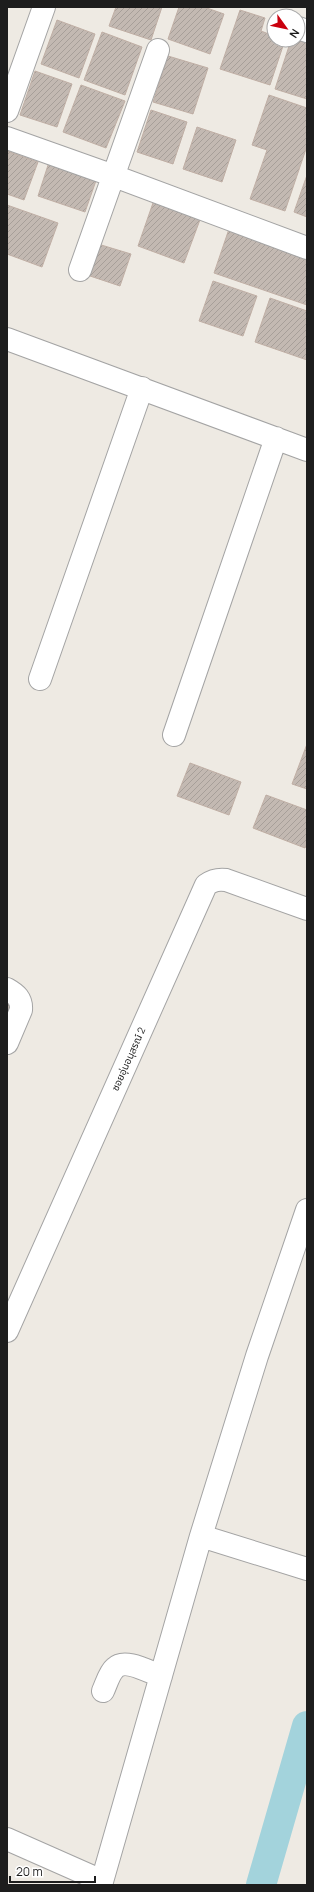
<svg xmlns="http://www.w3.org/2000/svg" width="314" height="1892" font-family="Manrope,'Noto Sans Thai',sans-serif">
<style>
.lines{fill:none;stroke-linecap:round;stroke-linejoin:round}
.canal{stroke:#a3d3dc;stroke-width:30}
.building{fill:url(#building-hatch);stroke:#c0afa5}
.minor-casing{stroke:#a4a4a4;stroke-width:24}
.minor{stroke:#fff;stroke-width:22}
.labels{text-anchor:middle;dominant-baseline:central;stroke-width:3.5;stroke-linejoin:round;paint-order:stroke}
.street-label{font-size:10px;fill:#1d1d1d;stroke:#fff}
</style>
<defs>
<pattern id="building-hatch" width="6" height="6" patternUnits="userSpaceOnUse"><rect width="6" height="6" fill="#c3b9b2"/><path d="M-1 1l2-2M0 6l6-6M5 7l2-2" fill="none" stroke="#a79f99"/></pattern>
</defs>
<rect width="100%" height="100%" fill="#eeeae3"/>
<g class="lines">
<path class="canal" d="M261 1885 307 1726"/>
</g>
<path class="building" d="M116 7H162L151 40 109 26Z
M179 7H204L224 14 210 54 168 39Z
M240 10 265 18 261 31 274 36V40H285L270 85 220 69Z
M57 20 95 34 79 78 41 64Z
M102 32 142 47 125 95 84 80Z
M298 38 307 41V99L275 89 291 40H298Z
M168 56 208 68 193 114 153 102Z
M35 71 72 84 57 127 20 115Z
M81 85 125 101 106 148 63 132Z
M269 95 307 108V146L285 211 250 199 267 150 252 145Z
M151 110 187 122 173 164 137 152Z
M197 127 236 140 222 182 183 169Z
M7 151 38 162 24 200 7 194Z
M50 159 98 175 85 212 38 196Z
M307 175V217L294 212Z
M154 200 201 217 184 263 138 246Z
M7 205 58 223 42 267 7 254Z
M230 226 307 252V305L214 273Z
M98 244 131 254 120 286 87 275Z
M213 281 257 296 243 336 199 321Z
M270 298 307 311V360L255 342Z
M307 744V789L292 784Z
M190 763 241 782 229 815 177 796Z
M266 795 307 810V844L305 848 253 828Z
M7 1002 12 1005 7 1016Z"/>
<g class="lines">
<g class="minor-casing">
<path id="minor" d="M298 28 307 31
M7 111 44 7
M7 138 114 176 307 248
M80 270 158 50
M7 339 307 450
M40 679 142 388
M174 735 276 438
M7 989C16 994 22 999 21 1010L7 1043
M7 1331 206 885C213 880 218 879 226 880L307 909
M201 1536 307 1569
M103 1691C106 1685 109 1673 115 1668 125 1658 149 1672 161 1676
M7 1839 102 1881
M101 1885 201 1536 257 1356 307 1210"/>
</g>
<use href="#minor" class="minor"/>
</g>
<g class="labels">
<g class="street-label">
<text transform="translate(128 1059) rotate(-66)">ซอยอุ่นอนุสรณ์ 2</text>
</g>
</g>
<rect width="314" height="1892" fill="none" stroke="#1d1d1d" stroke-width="16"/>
<g transform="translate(286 28) rotate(123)"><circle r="19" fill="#ffffff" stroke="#a5a5a5"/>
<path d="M0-3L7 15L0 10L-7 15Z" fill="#ca000e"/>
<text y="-6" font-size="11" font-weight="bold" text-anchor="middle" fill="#1d1d1d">N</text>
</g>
<path d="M10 1876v6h85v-6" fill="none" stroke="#1d1d1d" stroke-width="2"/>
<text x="16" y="1876" font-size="12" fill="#1d1d1d" stroke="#ffffff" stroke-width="3" paint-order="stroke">20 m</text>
</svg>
